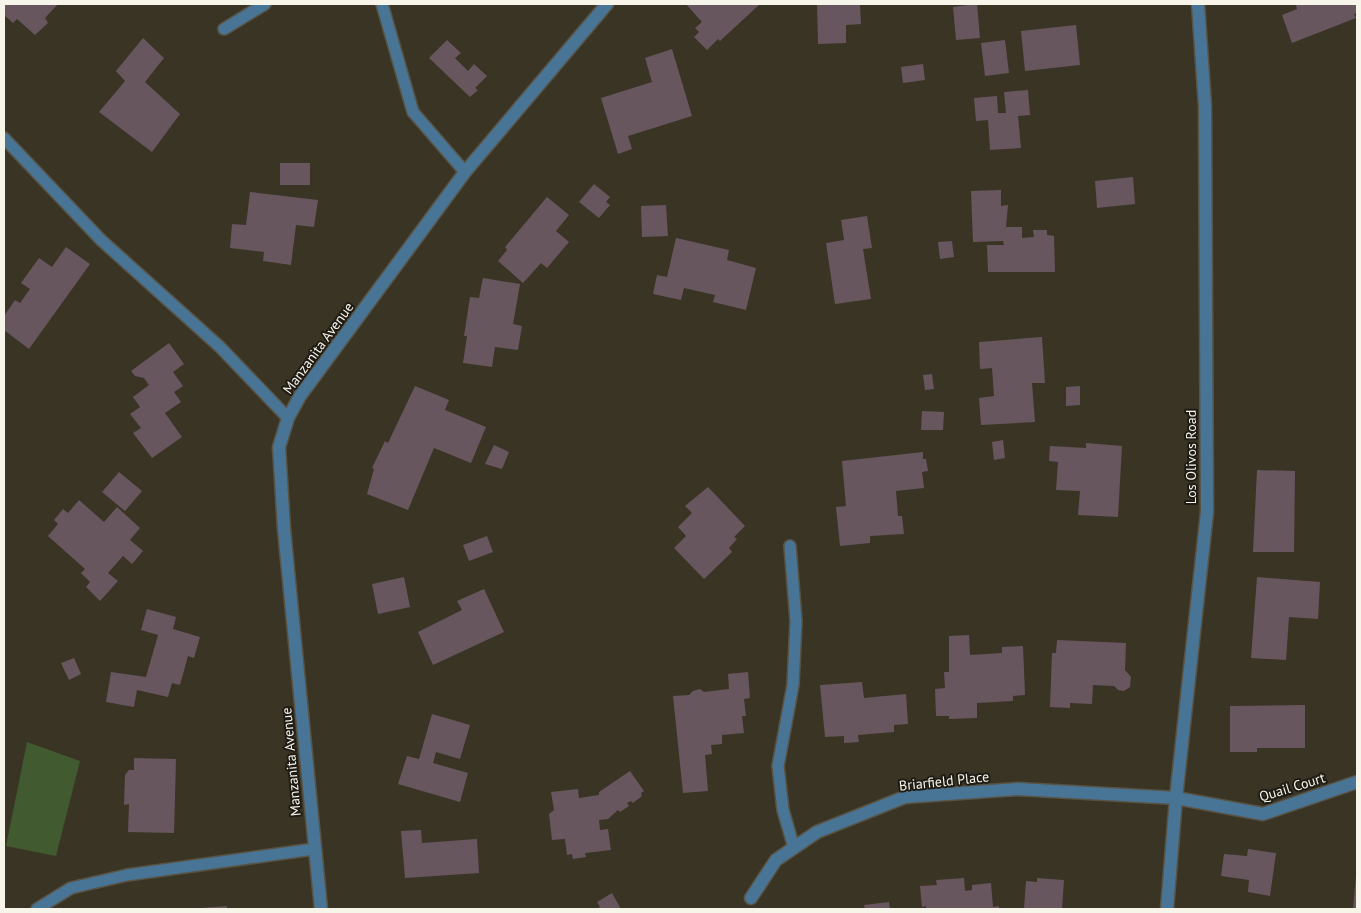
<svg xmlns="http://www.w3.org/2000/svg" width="1361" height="913" font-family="'PT Sans',sans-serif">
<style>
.green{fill:#425a2f}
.building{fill:#68565e}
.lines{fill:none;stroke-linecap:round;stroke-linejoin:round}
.service-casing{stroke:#585345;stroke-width:14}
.minor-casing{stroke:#585345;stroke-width:15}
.service{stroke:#487595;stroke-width:11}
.minor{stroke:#487595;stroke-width:12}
.labels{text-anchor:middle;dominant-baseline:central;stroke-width:4;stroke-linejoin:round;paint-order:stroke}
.street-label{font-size:14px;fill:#f7f4ea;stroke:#1f1c15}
</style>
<rect width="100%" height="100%" fill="#3a3425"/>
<path class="green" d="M27 742 80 761 56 856 6 846Z"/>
<path class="building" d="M4 4H58L45 18 48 23 35 35 17 19 13 23 4 15Z
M686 4H760L720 41 718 39 707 50 694 37 699 32 695 28 702 22Z
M817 4H860L861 24 846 25V43L818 44Z
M977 4 980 38 956 40 953 7Z
M1300 4H1357V13L1354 14 1356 18 1292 43 1282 15 1297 9 1296 5Z
M1076 25 1080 65 1025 71 1021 31Z
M143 38 164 58 145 82 180 114 152 152 99 112 125 81 116 71Z
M447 40 461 53 455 58 468 71 474 64 487 76 475 88 478 90 470 97 429 58Z
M1005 40 1009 73 985 76 981 43Z
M672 49 692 116 628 136 632 149 618 154 601 98 652 82 645 58Z
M923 64 925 80 903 83 901 67Z
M1028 90 1030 115 1018 116 1021 148 990 150 988 120 976 121 974 98 997 96 998 113H1006L1004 92Z
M280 163H310V185H280Z
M1133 177 1135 204 1097 208 1095 181Z
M594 184 610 197 606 202 610 205 599 218 579 202Z
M1001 190V206L1008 205 1006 227H1022V238L1034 237 1033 230H1047V235L1054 236 1055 272H988L987 245H1004L1003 241 973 242 971 191Z
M250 192 318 200 314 227 296 225 291 265 263 261 264 252 230 248 232 224 246 225Z
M547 197 569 215 556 231 569 242 547 268 541 263 523 283 498 261 507 250 505 247Z
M666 205 668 236 642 237 641 206Z
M867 216 872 248 863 249 871 299 835 304 826 243 844 240 841 220Z
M676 238 729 250 727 260 756 268 746 310 713 302 715 295 684 288 681 300 653 294 657 275 667 277Z
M952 241 954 257 940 259 938 242Z
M66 247 90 264 29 349 4 330V316L15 300 20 303 30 289 21 283 39 258 52 267Z
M483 278 520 284 513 324 522 326 518 350 495 347 492 367 463 363 467 336H464L470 297 479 298Z
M1042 337 1045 383H1032L1035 422 981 425 979 398 994 396 992 368 980 369 979 342Z
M169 343 184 364 173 372 183 386 174 392 181 402 165 413 182 437 152 458 133 433 141 428 130 414 140 407 133 397 149 385 144 378 135 376 131 371Z
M932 374 934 389 925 390 923 375Z
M415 386 449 400 445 410 486 427 471 463 434 448 408 510 367 494 374 469 372 468 385 441 388 443Z
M1080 386V405L1066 406V387Z
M922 411 944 412 943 430H921Z
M1003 440 1005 458 994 460 992 442Z
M1086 443 1122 446 1118 517 1078 515 1080 491 1056 490 1058 462 1049 461 1050 446 1086 448Z
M494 445 509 452 502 469 485 464Z
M923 452V459H926L928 471 922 472 924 488 896 491 898 516H902L904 534 870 536V543L840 546 836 507 846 506 842 461Z
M1257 470 1295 471 1294 552H1253Z
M119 472 142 491 125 511 102 492Z
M708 487 745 526 734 537 737 539 729 548 732 552 704 579 674 548 686 536 678 527 692 513 685 506Z
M79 500 104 522 117 507 140 528 130 540 143 551 132 564 123 556 108 573 118 581 100 601 86 587 90 582 81 573 85 569 48 536 58 524 54 520 63 509 68 513Z
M487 536 493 552 469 561 463 545Z
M404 577 410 607 378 614 372 584Z
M1257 577 1320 582 1318 619 1289 617 1286 660 1251 658Z
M484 589 504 632 433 665 418 632 462 610 457 601Z
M147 609 176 617 173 629 200 637 194 658 188 656 180 685 172 683 168 697 137 690 134 707 106 702 111 672 146 677 158 635 141 630Z
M969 635 970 655 1002 653V647L1023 646 1025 695 1013 696V701L977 703V718L949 719V716H936L935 689 945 688 944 672H949V636Z
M1057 640 1126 643 1125 670 1131 677 1130 687 1124 691 1118 690 1114 686 1093 685 1092 704 1070 703V708L1050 707 1052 653H1056Z
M74 658 81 674 69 680 61 663Z
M748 672 750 698 744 699 746 716H742L744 733 722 735V744L711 745 712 754 705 755 708 791 683 793 673 696 689 695 693 691 700 689 704 692 729 689 728 674Z
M862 682 864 698 906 694 908 724 894 725V732L858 735 859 742 844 743V736L825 737 820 685Z
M1305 705V748H1257V752H1230V706Z
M432 714 470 725 460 759 436 752 433 763 468 773 460 802 398 784 407 756 419 759Z
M134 758 176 759 174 833 128 832 129 804 124 805 125 775 129 770H134Z
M630 771 644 791 641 793 642 796 633 803 631 801 627 803 629 806 620 812 618 810 608 819 599 820 600 830 608 829 611 850 585 853 586 857 573 859 572 854 567 855 565 839 552 840 549 814 554 810 551 792 578 789 579 798 599 795V792Z
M421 830 422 843 477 839 479 873 405 878 401 831Z
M1248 849 1276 853 1270 896 1248 892 1249 880 1221 876 1224 854 1247 856Z
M1356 876 1357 909H1353Z
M964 878 965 891 972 890V885L991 883 993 907 999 906V909H926V906L922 907 920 886 937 885 936 880Z
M1037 878 1064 880 1062 909H1024L1026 881 1037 882Z
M612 893 621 909H596L600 907 597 902Z
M889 902 890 909H865L864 905Z
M227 906V909H200V908Z"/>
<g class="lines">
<g class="service-casing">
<path id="service" d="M382 4 413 112 465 172
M224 29 265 4
M4 138 101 240 220 347 288 418
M790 546 796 621 793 685 778 766 783 810 794 848
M37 909 71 888 127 875 314 849"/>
</g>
<g class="minor-casing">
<path id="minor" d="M751 898 776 860 817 832 905 797 1018 789 1176 798 1263 814 1357 782
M321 909 284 529 279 447 288 418 300 396 465 172 607 4
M1167 909 1176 798 1207 512 1205 106 1198 4"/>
</g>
<use href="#service" class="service"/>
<use href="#minor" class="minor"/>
</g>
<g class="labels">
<g class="street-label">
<text transform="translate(318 348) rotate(-54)">Manzanita Avenue</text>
<text transform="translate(1191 457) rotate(-90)">Los Olivos Road</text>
<text transform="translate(291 762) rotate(-95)">Manzanita Avenue</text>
<text transform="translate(944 781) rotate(-6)">Briarfield Place</text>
<text transform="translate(1292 787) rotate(-17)">Quail Court</text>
</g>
</g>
<rect width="1361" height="913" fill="none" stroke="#f7f4ea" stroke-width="10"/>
</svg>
